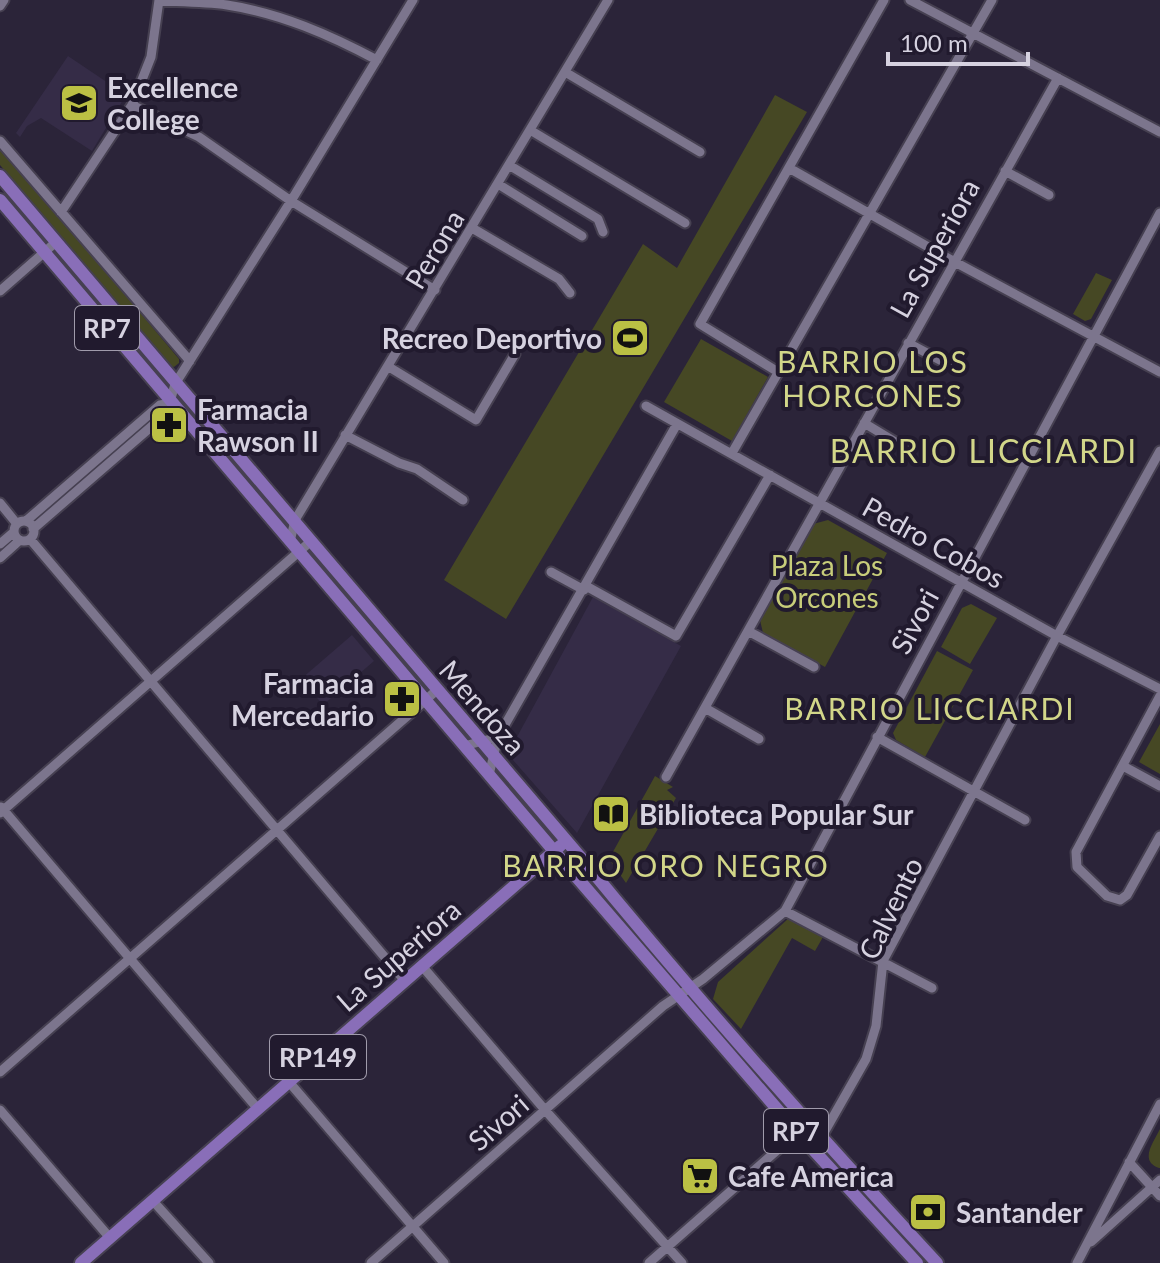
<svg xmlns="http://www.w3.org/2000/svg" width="1160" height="1263" font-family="Lato,sans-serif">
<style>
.built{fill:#352c47}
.green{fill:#464824}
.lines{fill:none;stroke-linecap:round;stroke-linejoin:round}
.minor-casing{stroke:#464051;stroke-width:13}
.major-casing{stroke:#464051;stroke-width:16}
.minor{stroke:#7c758d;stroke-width:9}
.major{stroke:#896eb8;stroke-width:12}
.labels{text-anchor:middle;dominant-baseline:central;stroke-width:8;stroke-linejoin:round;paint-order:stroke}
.shield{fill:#211a2e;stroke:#a09bab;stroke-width:2}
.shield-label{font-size:26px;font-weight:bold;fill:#d6d2e0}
.poi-label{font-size:28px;font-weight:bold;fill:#d6d2e0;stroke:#211a2e;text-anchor:start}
.street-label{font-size:28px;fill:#d6d2e0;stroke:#211a2e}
.park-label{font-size:28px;fill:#c8cd7a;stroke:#211a2e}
.neighbourhood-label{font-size:30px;letter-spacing:2px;fill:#d2d689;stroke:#211a2e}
.quarter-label{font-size:32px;letter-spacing:2px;fill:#d2d689;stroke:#211a2e}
</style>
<rect width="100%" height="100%" fill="#2b2439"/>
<path class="built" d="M68 56 126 95 92 151 41 118 27 126 20 137 16 133Z
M593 597 681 646 577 833 513 760 511 748Z
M352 635 374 661 323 705 301 679Z"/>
<path class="green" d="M775 95 807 112 506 619 444 580 643 244 677 268Z
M0 145 179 359V363L174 367 171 366 0 165Z
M1096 273 1112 280 1091 319 1085 321 1073 314Z
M701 339 768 377 732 441 664 402Z
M155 415 156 417 35 521 34 519Z
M828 520 887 553 825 667 763 633 760 620 813 524Z
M971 604 997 618 970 664 941 647 962 608Z
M937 651 973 670 925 757 896 740 893 733Z
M1160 724V774L1139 762Z
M655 776 673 787 667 790 676 798 626 883 609 859Z
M789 918 823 937 815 951 792 938 741 1029 713 999 718 982Z
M1160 1129V1168H1159C1139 1161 1153 1143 1160 1129Z"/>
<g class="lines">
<g class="minor-casing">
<path id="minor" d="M910 0 1160 132
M159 1C182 2 205 2 227 5 280 13 330 35 377 60
M0 6 4 0
M565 72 700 152
M132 105 199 137 291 201 435 290
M530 130 685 223
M0 141 190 361
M509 165 598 219 603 232
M789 168 953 261 1160 372
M1005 171 1049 195
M498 184 582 236
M61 212 132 105 151 57 159 0
M472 228 559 279 570 293
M0 291 56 242
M908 343 955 368
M389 367 476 420 515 354
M778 372 700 324 884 0
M646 406 1057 636 1160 689
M864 423 907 449
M345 435 399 463 417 469 463 500
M732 453 992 0
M0 503 17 524
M26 521 160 405 171 403
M14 531a10 10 0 1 1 20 0a10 10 0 1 1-20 0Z
M33 529 167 413 175 384 291 201 413 0
M30 539 405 981
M290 542 295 520 608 0
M0 544 14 532
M0 558 20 540
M551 572 584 590
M586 586 676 636 770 475
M748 631 814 667
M1160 696 1076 852 1077 867 1107 896 1120 900 1127 895 1160 836
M705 708 759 739
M877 737 1025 820
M464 746 498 737
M1123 766 1160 786
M489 775 498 737 677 424
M666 777 1058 78
M1 807 258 1109
M0 813 310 542
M785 911 932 988
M422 966 545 1110 682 1263
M0 1072 437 690
M289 1082 444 1263
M0 1110 110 1238
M821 1138 866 1059 876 1026 883 961 1057 636 1160 451
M1129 1162 1160 1196
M153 1201 209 1263
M1091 1242 1160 1180
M371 1263 663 1006 703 979 785 911 1160 213
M649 1263 808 1123
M1077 1263 1160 1104"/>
</g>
<g class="major-casing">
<path id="major" d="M0 176 582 859C696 998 815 1132 937 1263
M0 200 554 851 797 1132 917 1263
M81 1263 560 846"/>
</g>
<use href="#minor" class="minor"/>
<use href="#major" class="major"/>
</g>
<defs>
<g id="school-square" transform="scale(2)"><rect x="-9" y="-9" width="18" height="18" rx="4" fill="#bbc044" stroke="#211a2e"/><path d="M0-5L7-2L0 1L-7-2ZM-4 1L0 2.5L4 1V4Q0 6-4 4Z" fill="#111"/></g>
<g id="stadium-square" transform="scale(2)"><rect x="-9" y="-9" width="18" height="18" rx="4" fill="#bbc044" stroke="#211a2e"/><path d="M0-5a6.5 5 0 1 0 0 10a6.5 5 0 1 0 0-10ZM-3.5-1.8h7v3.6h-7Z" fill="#111"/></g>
<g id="pharmacy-square" transform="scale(2)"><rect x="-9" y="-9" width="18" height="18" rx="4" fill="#bbc044" stroke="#211a2e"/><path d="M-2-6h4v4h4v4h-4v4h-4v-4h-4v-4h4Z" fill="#111"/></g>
<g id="library-square" transform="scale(2)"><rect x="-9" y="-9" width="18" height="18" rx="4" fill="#bbc044" stroke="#211a2e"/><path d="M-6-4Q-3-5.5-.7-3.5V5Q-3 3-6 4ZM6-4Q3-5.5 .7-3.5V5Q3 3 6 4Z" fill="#111"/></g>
<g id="supermarket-square" transform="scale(2)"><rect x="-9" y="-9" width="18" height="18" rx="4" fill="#bbc044" stroke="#211a2e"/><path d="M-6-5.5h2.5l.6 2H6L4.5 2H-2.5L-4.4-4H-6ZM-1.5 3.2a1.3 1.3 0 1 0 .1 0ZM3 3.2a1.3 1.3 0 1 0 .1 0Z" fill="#111"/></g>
<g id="bank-square" transform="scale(2)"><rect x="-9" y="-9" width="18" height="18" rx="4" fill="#bbc044" stroke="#211a2e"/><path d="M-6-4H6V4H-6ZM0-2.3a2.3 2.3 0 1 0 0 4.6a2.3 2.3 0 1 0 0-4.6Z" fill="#111"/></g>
</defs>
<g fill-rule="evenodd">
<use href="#school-square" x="79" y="103"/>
<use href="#stadium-square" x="630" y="338"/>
<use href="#pharmacy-square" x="169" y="425"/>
<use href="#pharmacy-square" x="402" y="699"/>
<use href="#library-square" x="611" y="814"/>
<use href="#supermarket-square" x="700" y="1176"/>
<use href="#bank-square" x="928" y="1212"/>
</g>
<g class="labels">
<g class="shield">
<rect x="75" y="306" width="64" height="44" rx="6"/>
<rect x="270" y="1035" width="96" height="44" rx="6"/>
<rect x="764" y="1109" width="64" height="44" rx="6"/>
</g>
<g class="shield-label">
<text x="107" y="328">RP7</text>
<text x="318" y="1057">RP149</text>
<text x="796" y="1131">RP7</text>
</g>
<g class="poi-label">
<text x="107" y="87">Excellence<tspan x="107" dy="32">College</tspan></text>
<text x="602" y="338" text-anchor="end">Recreo Deportivo</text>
<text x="197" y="409">Farmacia<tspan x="197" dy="32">Rawson II</tspan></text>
<text x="374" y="683" text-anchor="end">Farmacia<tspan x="374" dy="32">Mercedario</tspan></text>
<text x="639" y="814">Biblioteca Popular Sur</text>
<text x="728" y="1176">Cafe America</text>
<text x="956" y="1212">Santander</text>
</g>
<g class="street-label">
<text transform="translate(934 248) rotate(-61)">La Superiora</text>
<text transform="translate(434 249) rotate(-59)">Perona</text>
<text transform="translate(934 542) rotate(29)">Pedro Cobos</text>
<text transform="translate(914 621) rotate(-62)">Sivori</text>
<text transform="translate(483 707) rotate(49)">Mendoza</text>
<text transform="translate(890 908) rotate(-64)">Calvento</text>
<text transform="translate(398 955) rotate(-41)">La Superiora</text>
<text transform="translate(498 1122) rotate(-41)">Sivori</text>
</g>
<g class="park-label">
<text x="827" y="565">Plaza Los<tspan x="827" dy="32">Orcones</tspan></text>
</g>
<g class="neighbourhood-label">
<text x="873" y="361">BARRIO LOS<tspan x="873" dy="34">HORCONES</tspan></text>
<text x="930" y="708">BARRIO LICCIARDI</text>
<text x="666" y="865">BARRIO ORO NEGRO</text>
</g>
<g class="quarter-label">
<text x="984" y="450">BARRIO LICCIARDI</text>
</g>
</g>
<path d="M888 52v12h140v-12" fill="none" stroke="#d6d2e0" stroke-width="4"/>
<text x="900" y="52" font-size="24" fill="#d6d2e0" stroke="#211a2e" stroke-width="6" paint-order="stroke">100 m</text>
</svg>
